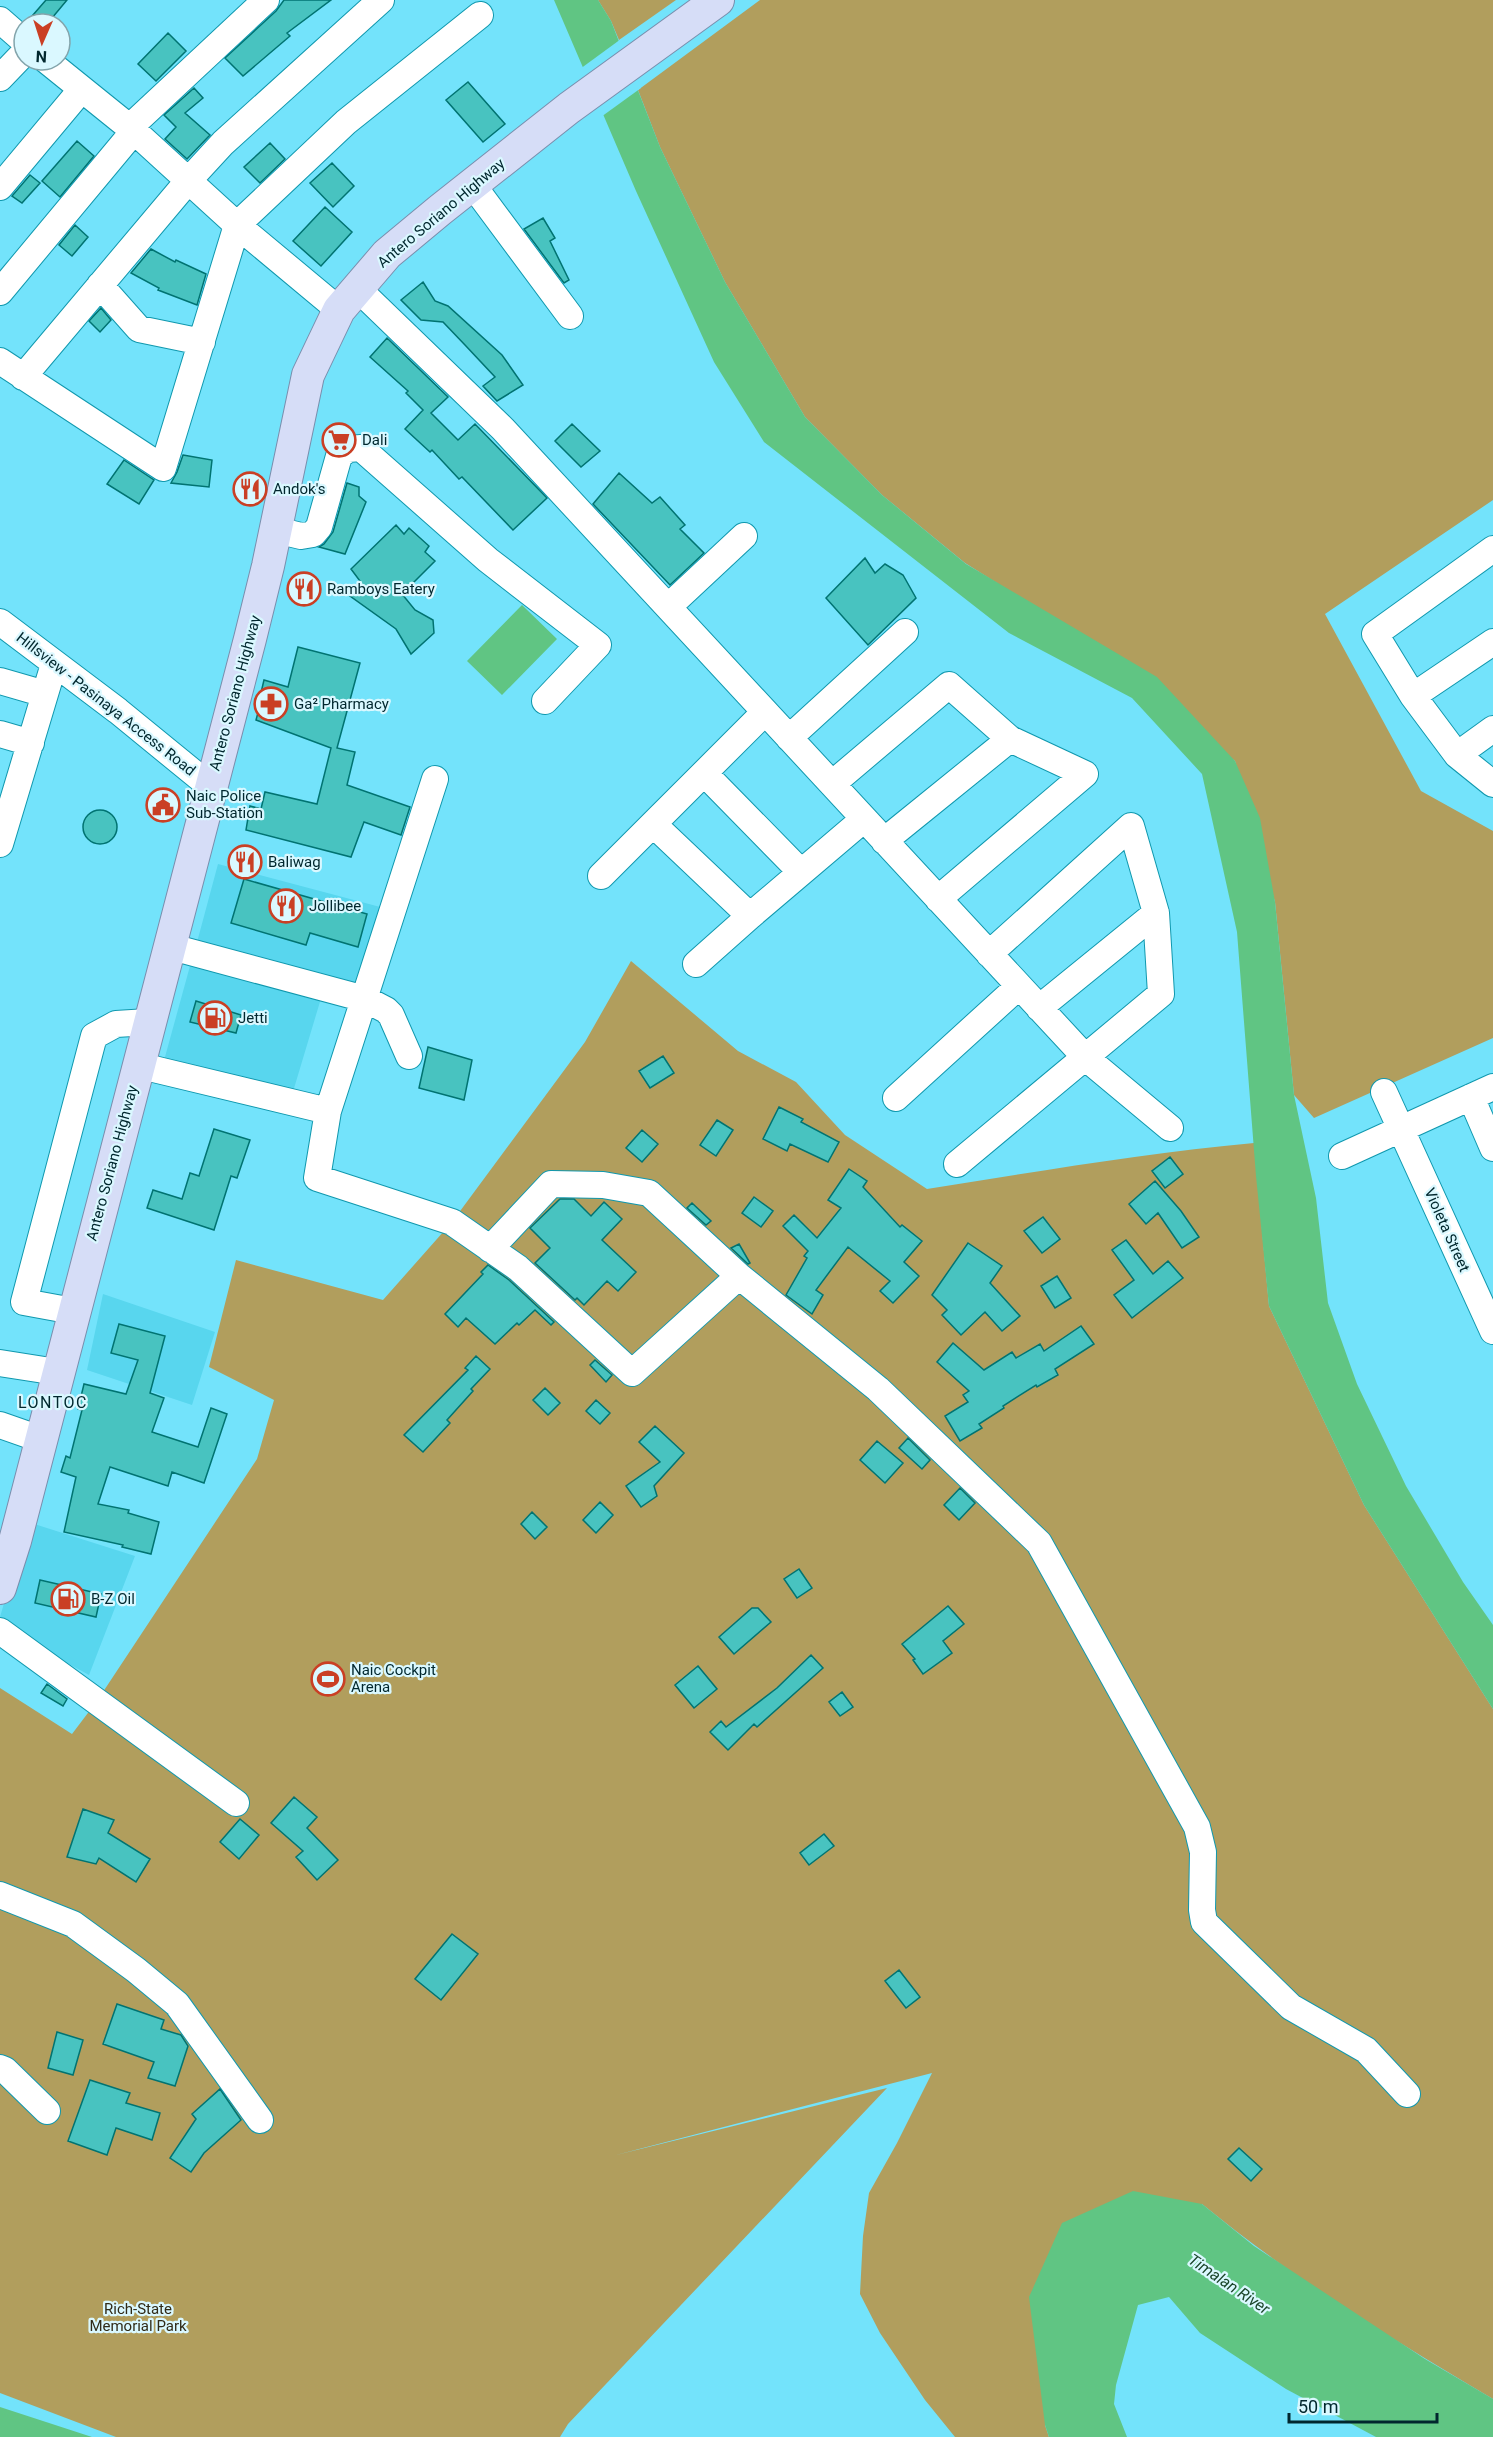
<svg xmlns="http://www.w3.org/2000/svg" width="1493" height="2437" font-family="Roboto,sans-serif">
<style>
.built{fill:#58d6ee}
.green{fill:#b19e5d}
.water{fill:#60c583}
.pier{fill:#73e3fb}
.building{fill:#48c3c0;stroke:#017371;stroke-width:1.5}
.lines{fill:none;stroke-linecap:round;stroke-linejoin:round}
.minor-casing{stroke:#1098ae;stroke-width:28}
.major-casing{stroke:#798ead;stroke-width:34}
.minor{stroke:#fff;stroke-width:26}
.major{stroke:#d6ddf7;stroke-width:32}
.labels{text-anchor:middle;dominant-baseline:central;stroke-width:4.5;stroke-linejoin:round;paint-order:stroke}
.street-label{font-size:15px;fill:#01272e;stroke:#daf8ff}
.poi-label{font-size:15px;fill:#01272e;stroke:#daf8ff;text-anchor:start}
.park-label{font-size:15px;fill:#302a17;stroke:#daf8ff}
.neighbourhood-label{font-size:16px;letter-spacing:1.5px;fill:#01272e;stroke:#daf8ff}
.water-label{font-size:16px;font-style:italic;fill:#1b452a;stroke:#daf8ff}
</style>
<rect width="100%" height="100%" fill="#73e3fb"/>
<path class="built" d="M218 864 384 908 358 989 196 946Z
M190 966 322 995 292 1095 169 1067 165 1057Z
M103 1294 215 1332 192 1405 87 1370Z
M28 1522 135 1556 89 1675 0 1626V1617Z"/>
<path class="green" d="M598 0H676L619 40 611 21Z
M760 0H1493V500L1325 614 1421 791 1493 831V1038L1314 1118 1294 1095 1275 902 1235 761 1032 605 965 563 882 495 805 417 725 282 660 147 638 90Z
M631 961 738 1051 796 1082 845 1135 927 1189C1036 1172 1144 1153 1254 1143L1269 1306 1364 1505 1493 1709V2399C1393 2340 1292 2278 1202 2204L1045 2425 1049 2437H955L925 2400 880 2333 860 2294 863 2236 869 2193 897 2143 932 2073 616 2155 887 2088 568 2424 560 2437H116L0 2393V1688L72 1734 97 1701 257 1459 274 1400 209 1367 236 1260 383 1300 452 1222 585 1042Z"/>
<path class="water" d="M554 0H598L611 21 660 147 725 282 805 417 882 495 966 564 1157 677 1235 761 1260 818 1275 902 1294 1095 1316 1198 1328 1303 1357 1384 1406 1486 1463 1582 1493 1625V1709L1364 1505 1269 1306 1256 1176 1237 932 1202 774 1132 698 1009 633 764 442 714 362 636 191Z
M522 605 557 639 502 695 467 661Z
M1133 2191 1202 2204 1254 2246 1425 2359 1493 2399V2437H1376L1286 2389 1200 2333 1169 2297 1138 2305 1116 2385 1114 2404 1127 2437H1049L1045 2425 1029 2297 1062 2223Z
M0 2407 92 2437H0Z"/>
<path class="pier" d="M621 39 641 88 601 117 580 69Z"/>
<path class="building" d="M46 0H67L47 24H27L26 23Z
M284 0H331L287 33 290 36 243 76 225 58 276 11Z
M168 33 186 51 156 81 138 64Z
M468 82 505 124 483 142 446 100Z
M194 88 203 98 185 113 210 135 187 159 165 139 176 127 164 115Z
M77 141 94 156 60 197 42 181Z
M270 143 285 159 260 183 244 167Z
M332 163 354 186 333 207 310 183Z
M30 175 40 183 22 203 12 196Z
M325 207 352 232 321 266 293 241Z
M543 218 555 238 550 241 569 280 564 283 524 229Z
M75 225 88 237 72 256 59 245Z
M151 249 175 262 176 260 206 274 197 305 158 290 159 288 131 273Z
M423 282 435 301 448 306 502 355 523 385 497 401 483 386 495 377 465 345 443 322 421 320 401 300Z
M101 308 111 320 100 332 89 321Z
M387 338 448 397 431 413 458 440 475 424 547 498 513 530 462 477 459 479 432 450 430 452 405 429 423 410 406 393 408 391 370 357Z
M572 424 600 451 581 467 555 441Z
M183 455 212 460 209 487 171 483 177 472Z
M124 460 154 480 139 504 107 484Z
M619 473 652 503 660 497 685 525 680 529 704 553 670 585 593 504Z
M347 483 359 487V496L366 502 345 554 319 547 324 544 333 532Z
M396 525 404 534 409 528 429 546 425 552 435 561 402 594 415 610 433 620 434 633 411 654 396 629 350 596 360 581 351 569Z
M865 558 875 573 885 564 903 575 916 598 868 645 826 598Z
M298 647 360 663 337 748 355 752 347 785 410 807 401 835 364 822 351 857 246 830 250 806 261 809 265 792 317 804 331 748 256 720 261 701H259L264 680 288 687Z
M83 827a17 17 0 1 1 34 0a17 17 0 1 1-34 0Z
M244 879 367 914 358 947 310 933 306 945 231 923Z
M196 1001 241 1015 236 1033 190 1022Z
M428 1047 472 1060 464 1100 419 1088Z
M663 1056 674 1073 650 1088 639 1071Z
M779 1107 803 1119 801 1122 839 1142 828 1162 790 1144 787 1151 763 1139Z
M717 1120 733 1130 716 1156 700 1145Z
M214 1129 250 1140 237 1178 231 1176 214 1230 147 1208 153 1190 182 1199 190 1173 199 1176Z
M642 1130 658 1144 642 1162 626 1148Z
M1170 1157 1183 1174 1165 1188 1152 1171Z
M849 1169 867 1181 863 1187 900 1227 902 1225 922 1241 904 1262 919 1276 893 1303 880 1291 890 1281 848 1247 816 1290 823 1295 812 1314 786 1295 807 1258 804 1256 808 1251 783 1226 794 1215 817 1238 841 1208 828 1200Z
M1155 1181 1181 1211 1199 1237 1182 1248 1158 1213 1146 1224 1129 1204Z
M754 1197 773 1211 761 1227 742 1213Z
M560 1199H574L591 1216 604 1202 622 1219 602 1240 636 1272 618 1291 607 1281 584 1305 577 1298 575 1300 535 1263 550 1248 530 1228Z
M692 1203 711 1221 706 1225 687 1208Z
M1043 1217 1060 1239 1042 1253 1024 1231Z
M1126 1240 1153 1274 1168 1261 1183 1278 1132 1318 1114 1295 1134 1280 1112 1250Z
M968 1243 1002 1266 990 1283 1020 1316 1002 1331 985 1312 961 1335 942 1315 947 1310 932 1295Z
M739 1244 750 1263 748 1264 731 1248Z
M488 1265 509 1280 554 1322 551 1325 535 1310 519 1325 517 1323 495 1344 466 1318 458 1327 445 1314 483 1274 481 1272Z
M1057 1276 1071 1298 1055 1308 1041 1286Z
M119 1324 165 1336 150 1393 164 1398 152 1432 198 1447 211 1408 227 1414 204 1483 172 1472 168 1486 110 1467 98 1504 129 1510 128 1513 159 1522 151 1554 122 1547 123 1545 64 1532 76 1477 61 1472 66 1456 70 1458 82 1410 78 1409 84 1384 126 1394 138 1360 111 1353Z
M1081 1326 1094 1344 1055 1369 1058 1375 1037 1387 1036 1385 1003 1406 1004 1408 979 1424 982 1428 960 1441 945 1416 968 1402 963 1395 969 1391 937 1362 953 1343 984 1370 1012 1352 1016 1358 1040 1344 1044 1351Z
M476 1356 490 1369 471 1389 473 1391 447 1420 450 1423 423 1452 404 1435 468 1370 465 1368Z
M595 1360 612 1375 606 1382 590 1365Z
M545 1388 560 1403 548 1415 533 1400Z
M596 1400 610 1413 600 1424 586 1411Z
M655 1426 684 1453 654 1486 657 1496 641 1507 626 1486 660 1462 639 1442Z
M908 1438 930 1460 922 1469 899 1448Z
M877 1441 903 1463 885 1483 860 1460Z
M960 1488 975 1503 959 1520 944 1505Z
M600 1502 613 1515 596 1533 583 1520Z
M532 1512 547 1527 535 1539 521 1524Z
M799 1569 812 1588 797 1598 784 1579Z
M40 1580 101 1594 96 1617 35 1603Z
M948 1606 964 1624 943 1641 952 1653 923 1674 913 1660 915 1659 902 1644Z
M752 1608H758L771 1622 734 1654 719 1637Z
M811 1655 823 1668 757 1727 754 1724 728 1750 710 1732 721 1721 726 1727 777 1688Z
M698 1666 717 1689 694 1708 675 1685Z
M47 1684 67 1699 63 1706 41 1693Z
M842 1692 853 1707 840 1716 829 1702Z
M294 1797 317 1817 307 1828 338 1860 317 1880 296 1857 303 1851 271 1823Z
M83 1809 114 1820 108 1833 150 1859 136 1882 99 1858 96 1864 67 1857Z
M240 1819 259 1835 239 1859 220 1842Z
M824 1834 834 1846 809 1865 800 1853Z
M452 1934 478 1954 441 2000 415 1979Z
M899 1970 920 1997 906 2008 885 1981Z
M117 2004 164 2020 161 2029 181 2035 188 2046 175 2086 148 2078 154 2062 103 2044Z
M57 2032 83 2040 73 2075 48 2068Z
M90 2080 130 2093 126 2103 160 2113 152 2140 116 2128 107 2155 68 2141Z
M220 2089 241 2120 204 2153 191 2172 170 2158 196 2119 192 2114Z
M1239 2148 1262 2169 1251 2181 1228 2159Z"/>
<g class="lines">
<g class="minor-casing">
<path id="minor" d="M0 20 24 41
M46 60 134 131 237 225 339 310
M0 78 24 53
M130 127 266 0
M472 184 570 316
M0 187 81 90
M100 285 139 329 202 342
M357 288 503 429 1086 1058 1170 1128
M0 292 134 131
M0 361 163 468 237 225 346 122 480 15
M23 377 188 181 223 143 381 0
M276 530 301 536 313 534 319 527 339 456 348 449 361 448 488 560 598 645 545 701
M1493 549 1375 634 1413 696 1457 755 1493 784
M668 607 744 536
M0 622 118 711 211 787
M0 681 45 694
M1413 696 1493 642
M765 712 653 824 750 916 864 819
M0 734 31 743
M789 738 905 632
M1457 755 1493 729
M704 773 801 872
M832 784 949 685 1010 739 1085 774 938 899
M884 841 1010 739
M0 844 54 664
M601 876 653 824
M168 946 365 999 386 1010 391 1015 409 1056
M696 964 750 916
M1039 1008 1156 913
M137 1065 328 1111 317 1178 452 1222 518 1268 632 1373 739 1276 878 1389 1039 1543 1197 1827 1203 1852 1202 1910 1204 1922 1291 2007 1366 2050 1407 2094
M1384 1092 1493 1331
M1471 1097 1493 1148
M896 1098 1019 986
M328 1111 435 779
M1342 1156 1493 1087
M957 1164 1161 994 1156 913 1131 826 989 954
M490 1249 551 1184 603 1185 649 1193 739 1276
M73 1311 24 1302 94 1036 116 1024 148 1022
M0 1363 57 1372
M0 1425 40 1439
M0 1631 236 1803
M0 1895 73 1924 136 1970 177 2004 260 2120
M0 2068 5 2070 47 2111"/>
</g>
<g class="major-casing">
<path id="major" d="M0 1588 15 1541 250 639 268 566 308 375 339 310 387 254 440 210 569 108 718 0"/>
</g>
<use href="#minor" class="minor"/>
<use href="#major" class="major"/>
</g>
<defs>
<g id="supermarket-ring" transform="scale(1.725)"><circle r="9.5" fill="#daf8ff" stroke="#ca3f24" stroke-width="1.5"/><path d="M-6-5.5h2.5l.6 2H6L4.5 2H-2.5L-4.4-4H-6ZM-1.5 3.2a1.3 1.3 0 1 0 .1 0ZM3 3.2a1.3 1.3 0 1 0 .1 0Z" fill="#ca3f24"/></g>
<g id="restaurant-ring" transform="scale(1.725)"><circle r="9.5" fill="#daf8ff" stroke="#ca3f24" stroke-width="1.5"/><path d="M-5-6h1v4h1v-4h1v4h1v-4h1v5L-1.5 .5V6h-2V.5L-5-1ZM5-6V6H3V1.5H1.5Q1.5-4 5-6Z" fill="#ca3f24"/></g>
<g id="pharmacy-ring" transform="scale(1.725)"><circle r="9.5" fill="#daf8ff" stroke="#ca3f24" stroke-width="1.5"/><path d="M-2-6h4v4h4v4h-4v4h-4v-4h-4v-4h4Z" fill="#ca3f24"/></g>
<g id="civic-ring" transform="scale(1.725)"><circle r="9.5" fill="#daf8ff" stroke="#ca3f24" stroke-width="1.5"/><path d="M-.6-6.5H3V-4.5H.6V-3L4-1V1h2V6H-6V1h2V-1L-.6-3ZM-1.2 2.5V6h2.4V2.5Z" fill="#ca3f24"/></g>
<g id="fuel-ring" transform="scale(1.725)"><circle r="9.5" fill="#daf8ff" stroke="#ca3f24" stroke-width="1.5"/><path d="M-5.5-6h7V0h2V4h1.3V-2.5L3-4.5l.8-.8L6-3V5H2.5V1h-1V6h-7ZM-4.2-4.7v3.2H.2V-4.7Z" fill="#ca3f24"/></g>
<g id="stadium-ring" transform="scale(1.725)"><circle r="9.5" fill="#daf8ff" stroke="#ca3f24" stroke-width="1.5"/><path d="M0-5a6.5 5 0 1 0 0 10a6.5 5 0 1 0 0-10ZM-3.5-1.8h7v3.6h-7Z" fill="#ca3f24"/></g>
</defs>
<g fill-rule="evenodd">
<use href="#supermarket-ring" x="339" y="440"/>
<use href="#restaurant-ring" x="250" y="489"/>
<use href="#restaurant-ring" x="304" y="589"/>
<use href="#pharmacy-ring" x="271" y="704"/>
<use href="#civic-ring" x="163" y="805"/>
<use href="#restaurant-ring" x="245" y="862"/>
<use href="#restaurant-ring" x="286" y="906"/>
<use href="#fuel-ring" x="215" y="1018"/>
<use href="#fuel-ring" x="68" y="1599"/>
<use href="#stadium-ring" x="328" y="1679"/>
</g>
<g class="labels">
<g class="street-label">
<text transform="translate(441 213) rotate(-40)">Antero Soriano Highway</text>
<text transform="translate(235 693) rotate(-75)">Antero Soriano Highway</text>
<text transform="translate(106 704) rotate(38)">Hillsview - Pasinaya Access Road</text>
<text transform="translate(112 1163) rotate(-75)">Antero Soriano Highway</text>
<text transform="translate(1447 1230) rotate(66)">Violeta Street</text>
</g>
<g class="poi-label">
<text x="362" y="440">Dali</text>
<text x="273" y="489">Andok's</text>
<text x="327" y="589">Ramboys Eatery</text>
<text x="294" y="704">Ga² Pharmacy</text>
<text x="186" y="796">Naic Police<tspan x="186" dy="17">Sub-Station</tspan></text>
<text x="268" y="862">Baliwag</text>
<text x="309" y="906">Jollibee</text>
<text x="238" y="1018">Jetti</text>
<text x="91" y="1599">B-Z Oil</text>
<text x="351" y="1670">Naic Cockpit<tspan x="351" dy="17">Arena</tspan></text>
</g>
<g class="park-label">
<text x="138" y="2309">Rich-State<tspan x="138" dy="17">Memorial Park</tspan></text>
</g>
<g class="neighbourhood-label">
<text x="53" y="1402">LONTOC</text>
</g>
<g class="water-label">
<text transform="translate(1229 2284) rotate(34)">Timalan River</text>
</g>
</g>
<g transform="translate(42 42) rotate(183)"><circle r="28" fill="#daf8ff" stroke="#83a4ab" stroke-width="1.5"/>
<path d="M0-4.5L10 22L0 15L-10 22Z" fill="#ca3f24"/>
<text y="-9" font-size="16" font-weight="bold" text-anchor="middle" fill="#01272e">N</text>
</g>
<path d="M1289 2413v9h148v-9" fill="none" stroke="#01272e" stroke-width="3"/>
<text x="1298" y="2413" font-size="18" fill="#01272e" stroke="#daf8ff" stroke-width="4.5" paint-order="stroke">50 m</text>
</svg>
